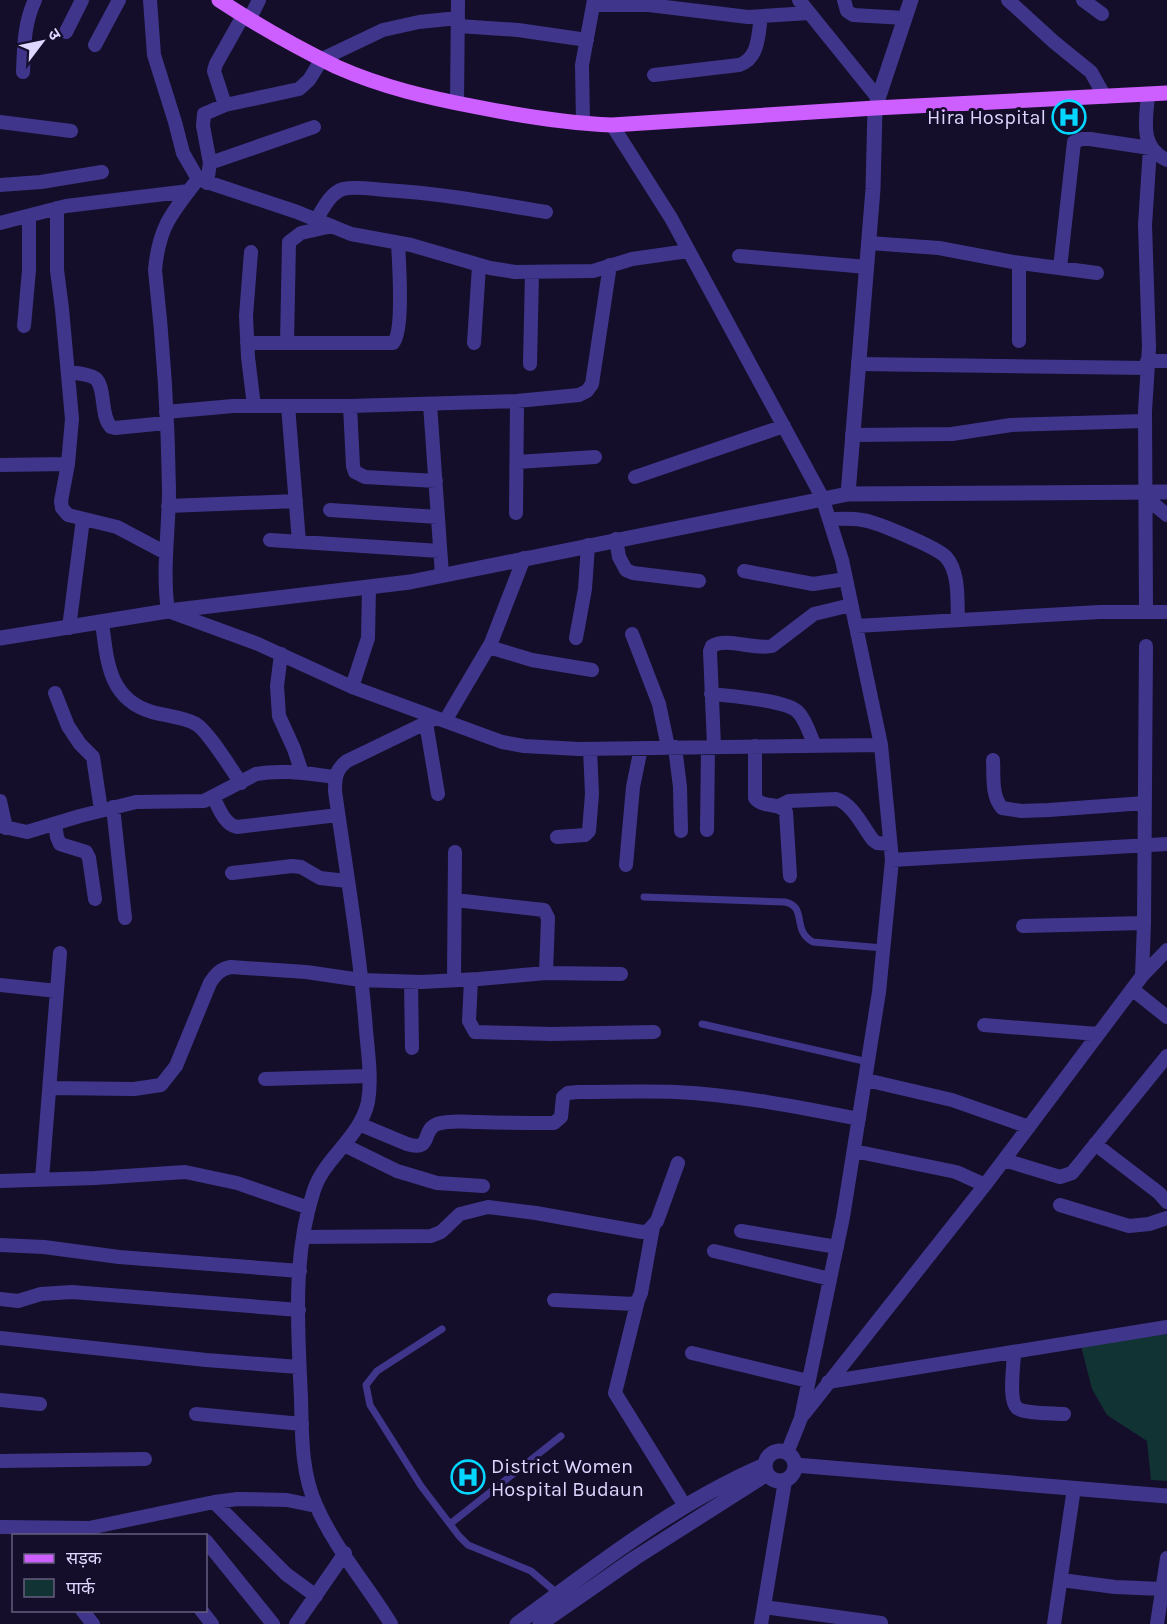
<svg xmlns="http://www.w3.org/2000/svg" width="1167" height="1624" font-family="Karla,'Noto Sans Devanagari',sans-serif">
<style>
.green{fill:#113334}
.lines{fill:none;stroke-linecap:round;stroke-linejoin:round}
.service{stroke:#3f368c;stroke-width:7}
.minor{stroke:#3f368c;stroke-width:14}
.tertiary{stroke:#3f368c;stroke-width:15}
.primary{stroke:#cd5eff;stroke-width:15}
.labels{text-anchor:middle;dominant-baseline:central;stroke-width:6;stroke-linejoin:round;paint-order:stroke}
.poi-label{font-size:20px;fill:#ded7ff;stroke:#150e2a;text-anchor:end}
</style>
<rect width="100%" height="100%" fill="#150e2a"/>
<path class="green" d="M1167 1334V1481L1151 1480 1147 1441 1107 1415 1092 1389 1081 1346Z"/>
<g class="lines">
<path class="service" d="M644 897 785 902C808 907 791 930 813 942L883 948
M702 1024 868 1062
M442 1329 377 1371 366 1385 370 1405 421 1486 459 1536 468 1545 531 1571 558 1594
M450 1524 561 1436"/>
<path class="minor" d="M150 0 154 55 175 122 183 153 198 179 297 212 351 234 411 245 490 268 515 272 593 271 632 259 688 251
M799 0 878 98
M844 0 847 11 853 15 905 18
M1008 0 1054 42 1091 72 1105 97
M1083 0 1102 14
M593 5H649L748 17 809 13
M249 20 259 0
M458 26 518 30 587 40
M66 32 82 0
M95 45 119 0
M23 72C24 47 24 23 35 0
M654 75 739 65C759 59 758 35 761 17
M1148 95C1146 121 1139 147 1167 160
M457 103 458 0
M225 105 214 71 216 64 243 16
M0 122 71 131
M583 123 582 65 594 0
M612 125 671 218 822 497 842 560 881 745 892 860 879 992 843 1217 801 1418 787 1453
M210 163 314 127
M198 179C172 213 159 226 155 270 163 342 168 416 169 489 169 530 162 571 168 611L258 644 352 687 502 742 524 746 579 749 881 745
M207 183 210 163 203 126 204 114 225 105 299 89 309 80 322 59 383 30 419 22 458 18
M0 185 41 182 102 172
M57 208V270L62 309 72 419 68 464 61 501 62 508 68 515 117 527 166 553
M316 220C323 209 330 193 343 189 356 186 372 189 385 190 439 193 493 203 546 212
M0 223 66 206 189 191
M869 243 939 248 1013 262 1097 273
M251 252 246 316 248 357 254 406
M739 256 867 267
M1060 268 1074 142 1082 139H1090L1150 148 1145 225 1149 347 1145 411 1146 612
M24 326 29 270V216
M1019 341V263
M247 343H393C404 332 399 262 398 243
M287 343 289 242 301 233 332 226
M474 343 479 266
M1147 361H1167
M530 364 532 272
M858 364 1147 368
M68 372C76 373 86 374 93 377 107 383 99 415 111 427L115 428 166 423
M430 404 442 575
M288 406 299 542
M350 406 353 466 355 472 365 477 436 481
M166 412 233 406H350L517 401 579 395 587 391 592 384 610 265
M852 435 952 434 1011 425 1145 421
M517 462 595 457
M0 465 68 464
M635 477 784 426
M1146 492 1155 505 1167 515
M168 506 296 501
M330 510 438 517
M516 513 517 401
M829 519C840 519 851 518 862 520 875 521 938 548 946 557 960 573 957 601 958 620
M616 539 619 557 626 570 633 573 699 581
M270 540 440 551
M744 571 813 584 846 579
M102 622C107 660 108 699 152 712 166 716 183 717 196 724 208 731 231 769 241 783
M856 626 1100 612H1167
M69 628 83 519
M632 634 659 704 668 747
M576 638 585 589 588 545
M489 647 532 660 592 670
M281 654 277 686 279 716 294 749 302 773
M352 687 368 638 369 587
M55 693 68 726 80 744 93 757 101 810
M711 694C729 696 787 700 798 712 806 720 810 735 815 746
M445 721 491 643 524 558
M426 723 438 794
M714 746 710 651 712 646C727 637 753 650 772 646L814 614 851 605
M755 746V798C763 809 778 801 786 812L790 876
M675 747 680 787 681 831
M993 760C994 776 991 795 1002 808L1021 811 1049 810 1145 803
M213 797C219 808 224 824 237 827L338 815
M0 801 6 828
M779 806 789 801 836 799C852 803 863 827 873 840L877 843 890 844
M113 807 125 918
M55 824 57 837 60 844 86 852 89 858 95 899
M0 826 27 832 80 816 136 802 204 801 256 774C283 769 309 774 335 777
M707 830 708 747
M557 837 585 835 589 831 592 794 590 749
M892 860 1167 844
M626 865 633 787 641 748
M232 873 292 866 301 867 320 878 347 881
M455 900 544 910 548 918 546 973
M1023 926 1144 923
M1142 976 1144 923 1146 646
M454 980 455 852
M471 980 469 1021 475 1032 551 1034 654 1032
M411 982 412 1048
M0 985 57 991
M1132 989 1167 1017
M984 1025 1098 1034
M265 1079 369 1076
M866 1080 952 1100 1029 1127
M50 1088 134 1089 161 1085 176 1066 210 983C216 974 220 969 231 967L306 972 361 980 421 982 479 979 546 973 621 974
M359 1124 407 1144C433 1152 421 1130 437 1124 450 1120 466 1122 479 1122 504 1123 529 1123 554 1123L561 1117 563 1097 568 1093 578 1092C610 1092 643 1091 676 1092 737 1095 799 1107 859 1119
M1095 1144 1159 1193 1167 1202
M344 1145 397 1171 437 1183 483 1186
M854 1151 956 1172 985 1185
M1004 1160 1060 1177 1072 1173 1167 1056
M42 1179 60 953
M0 1181 95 1178 185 1172 237 1183 309 1208
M1060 1205 1129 1226 1149 1224 1167 1218
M741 1231 837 1247
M303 1237 431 1236 441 1232 460 1214 488 1207 536 1213 642 1232 648 1231 657 1221 678 1163
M0 1245 44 1247 119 1257 300 1271
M714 1251 830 1279
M0 1299 18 1301 41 1294 72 1292 299 1310
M554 1300 634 1304 638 1300 641 1293 653 1227
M638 1300 615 1393 685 1506
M0 1338 206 1360 299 1367
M1014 1352C1014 1364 1008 1400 1017 1408 1025 1414 1053 1413 1064 1414
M692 1353 808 1381
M828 1382 1167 1327
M0 1400 40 1404
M196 1414 302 1424
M804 1414 985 1185 1142 976 1167 950
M0 1461 145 1459
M214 1502 286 1574 316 1596
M0 1527 89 1528 214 1502 238 1499 287 1500 316 1506
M206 1541 273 1624
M1061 1580 1115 1587 1162 1589
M764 1607 881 1623
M82 1610 93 1624
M201 1610 212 1624
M296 1624 345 1553
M391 1624C367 1585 334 1547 316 1505 301 1472 302 1434 301 1398 298 1330 292 1256 314 1190 325 1157 360 1138 368 1102 372 1079 368 1053 366 1030 360 950 346 870 335 791 335 778 336 769 347 761L436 718
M761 1624 785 1481
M1054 1624 1074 1488
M1157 1624 1167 1558"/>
<path class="tertiary" d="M848 494 873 189 875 108 911 0
M0 638 168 611 410 582 848 494 1167 492
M765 1466a15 15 0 1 1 30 0a15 15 0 1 1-30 0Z
M795 1465 1167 1496
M517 1624C596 1566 674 1504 765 1465
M540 1624 635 1558 767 1474"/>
<path class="primary" d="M219 0C257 25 296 47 337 67 382 87 429 98 477 107 522 116 566 123 612 125L875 108 1167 93"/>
</g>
<defs>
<g id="hospital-ring" transform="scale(1.725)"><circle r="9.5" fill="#150e2a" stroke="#03d6ff" stroke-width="1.5"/><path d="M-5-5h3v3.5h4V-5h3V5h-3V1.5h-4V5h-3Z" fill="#03d6ff"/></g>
</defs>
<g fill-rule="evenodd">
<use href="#hospital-ring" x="1069" y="117"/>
<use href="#hospital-ring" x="468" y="1477"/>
</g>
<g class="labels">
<g class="poi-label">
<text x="1046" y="117">Hira Hospital</text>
<text x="491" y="1466" text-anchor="start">District Women<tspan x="491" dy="23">Hospital Budaun</tspan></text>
</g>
</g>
<rect x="12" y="1534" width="195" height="78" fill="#150e2a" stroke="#655e7f" stroke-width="1.5"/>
<rect x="24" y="1554" width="30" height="9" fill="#cd5eff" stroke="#655e7f" stroke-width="1.5"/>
<text x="66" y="1564" font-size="18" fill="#ded7ff">सड़क</text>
<rect x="24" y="1579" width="30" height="18" fill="#113334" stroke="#655e7f" stroke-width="1.5"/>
<text x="66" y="1594" font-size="18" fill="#ded7ff">पार्क</text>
<g transform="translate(42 42) rotate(58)" stroke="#150e2a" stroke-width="4.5" paint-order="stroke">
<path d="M0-4.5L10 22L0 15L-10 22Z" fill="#ded7ff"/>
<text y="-9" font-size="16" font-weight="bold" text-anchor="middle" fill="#ded7ff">उ</text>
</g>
</svg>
